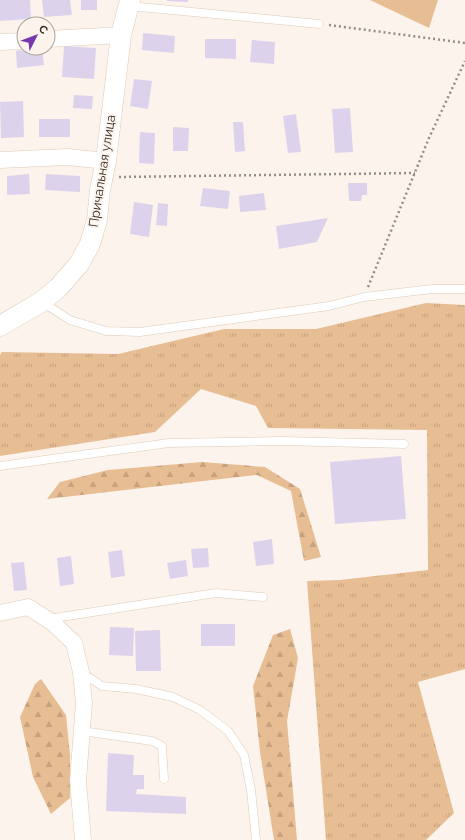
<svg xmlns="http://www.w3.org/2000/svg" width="465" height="840" font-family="Raleway,sans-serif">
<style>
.grass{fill:url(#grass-tufts)}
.forest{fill:url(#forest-firs)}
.green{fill:#e7bd94}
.building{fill:#ddd2eb}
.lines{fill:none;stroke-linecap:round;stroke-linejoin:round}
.service-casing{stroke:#ddc9b6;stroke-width:9}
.minor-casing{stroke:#ddc9b6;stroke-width:17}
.tertiary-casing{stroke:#ddc9b6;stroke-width:21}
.path{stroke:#948c85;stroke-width:2.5;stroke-dasharray:2 3;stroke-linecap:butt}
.service{stroke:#fff;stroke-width:8}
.minor{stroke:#fff;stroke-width:16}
.tertiary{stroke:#fff;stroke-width:20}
.labels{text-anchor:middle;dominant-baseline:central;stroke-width:4;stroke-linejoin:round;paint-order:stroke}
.street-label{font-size:13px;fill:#302821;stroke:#fcf4ec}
</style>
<defs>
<pattern id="grass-tufts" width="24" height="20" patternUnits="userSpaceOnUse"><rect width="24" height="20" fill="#e7bd94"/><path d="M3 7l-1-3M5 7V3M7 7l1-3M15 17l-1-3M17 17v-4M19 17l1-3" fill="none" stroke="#c6a27f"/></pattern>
<pattern id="forest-firs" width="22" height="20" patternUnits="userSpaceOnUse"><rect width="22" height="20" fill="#e7bd94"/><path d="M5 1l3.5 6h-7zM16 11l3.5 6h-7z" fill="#c6a27f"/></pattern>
</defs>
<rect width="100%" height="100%" fill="#fcf4ec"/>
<path class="grass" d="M426 303 465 305V669L418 682 454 813 426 840H326L307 581 340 580 428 570 427 430 268 428 256 406 201 389 155 432 0 456V355L2 352 118 354 224 329H316Z"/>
<path class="forest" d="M202 462 265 467 300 489 321 557 304 561 291 491 257 475 47 499 60 482 108 470Z
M290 629 298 658 287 721 297 840H274L260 752 253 686 273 635Z
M41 679 66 715 70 755V798L51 814 33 777 20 717 35 684Z"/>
<path class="green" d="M370 0H438L429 28Z"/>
<path class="building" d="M0 0H30L31 19 0 21Z
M42 0H70L72 15 44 17Z
M81 0H97V10H81Z
M167 0H188V2L167 1Z
M143 33 175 36 174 53 142 50Z
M205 39H236V59L205 58Z
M252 40 275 42 274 64 250 62Z
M64 46 96 48 94 79 62 77Z
M42 48 44 65 17 68 16 51Z
M134 79 152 81 148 109 130 106Z
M74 95 93 96 92 109 73 108Z
M23 101 24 137 1 138 0 102Z
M350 108 353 152 335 153 332 109Z
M296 114 301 152 288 153 283 116Z
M39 119H70V137H39Z
M233 122H243L245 151 235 152Z
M173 127 189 128 188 151H173Z
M140 132 155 133 154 164 139 163Z
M29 174 30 194 7 195V176Z
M46 174 80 176V192L45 190Z
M348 183H367V195H362L361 201H349Z
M203 188 230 191 228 209 200 206Z
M264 193 266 210 240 212 239 196Z
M134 202 153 205 149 237 130 234Z
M158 203 168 204 167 226 156 225Z
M328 218 317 242 279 249 276 226Z
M401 456 406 519 335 524 330 462Z
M272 539 274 564 256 566 253 542Z
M208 548 209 567 193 568 191 549Z
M122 550 125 576 111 578 108 552Z
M71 556 74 584 60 586 57 558Z
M186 560 188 576 170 579 167 563Z
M24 562 27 590 14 591 11 563Z
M201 624H235V646H201Z
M110 627 134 628 133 656 109 655Z
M160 630 161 671H136L135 631Z
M108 753 134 755 133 775H144V789H137L136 794 186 797V814L106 811Z"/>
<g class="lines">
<g class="service-casing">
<path id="service" d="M129 6 319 24
M42 302 70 320 106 331 140 332 329 306 364 297 432 289H465
M0 466 169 443 282 441 404 444
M48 619 216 593 263 597
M81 672 102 686 136 689 173 697 200 710 228 731 244 755 251 790 256 840
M82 731 152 741 162 746 164 779"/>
</g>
<g class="minor-casing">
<path id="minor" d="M48 39 121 35
M0 42 24 41
M0 160 68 157 106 161
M0 613 28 607 53 623 74 643 81 672 84 703 78 781 83 840"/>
</g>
<g class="tertiary-casing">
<path id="tertiary" d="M0 326 41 302 58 288 79 264 90 244 97 220 100 190 106 161 121 35 130 0"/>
</g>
<path class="path" d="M329 25 465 43
M119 177 415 173
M368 287 429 138 465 61"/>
<use href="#service" class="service"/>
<use href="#minor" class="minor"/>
<use href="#tertiary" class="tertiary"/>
</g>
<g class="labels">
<g class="street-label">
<text transform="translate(102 171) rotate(-81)">Причальная улица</text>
</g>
</g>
<g transform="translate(36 36) rotate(48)"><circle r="19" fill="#fcf4ec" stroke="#aaa29b"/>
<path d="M0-3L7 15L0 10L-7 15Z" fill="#7737ac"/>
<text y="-6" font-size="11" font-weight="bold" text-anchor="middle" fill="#302821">С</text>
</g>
</svg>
